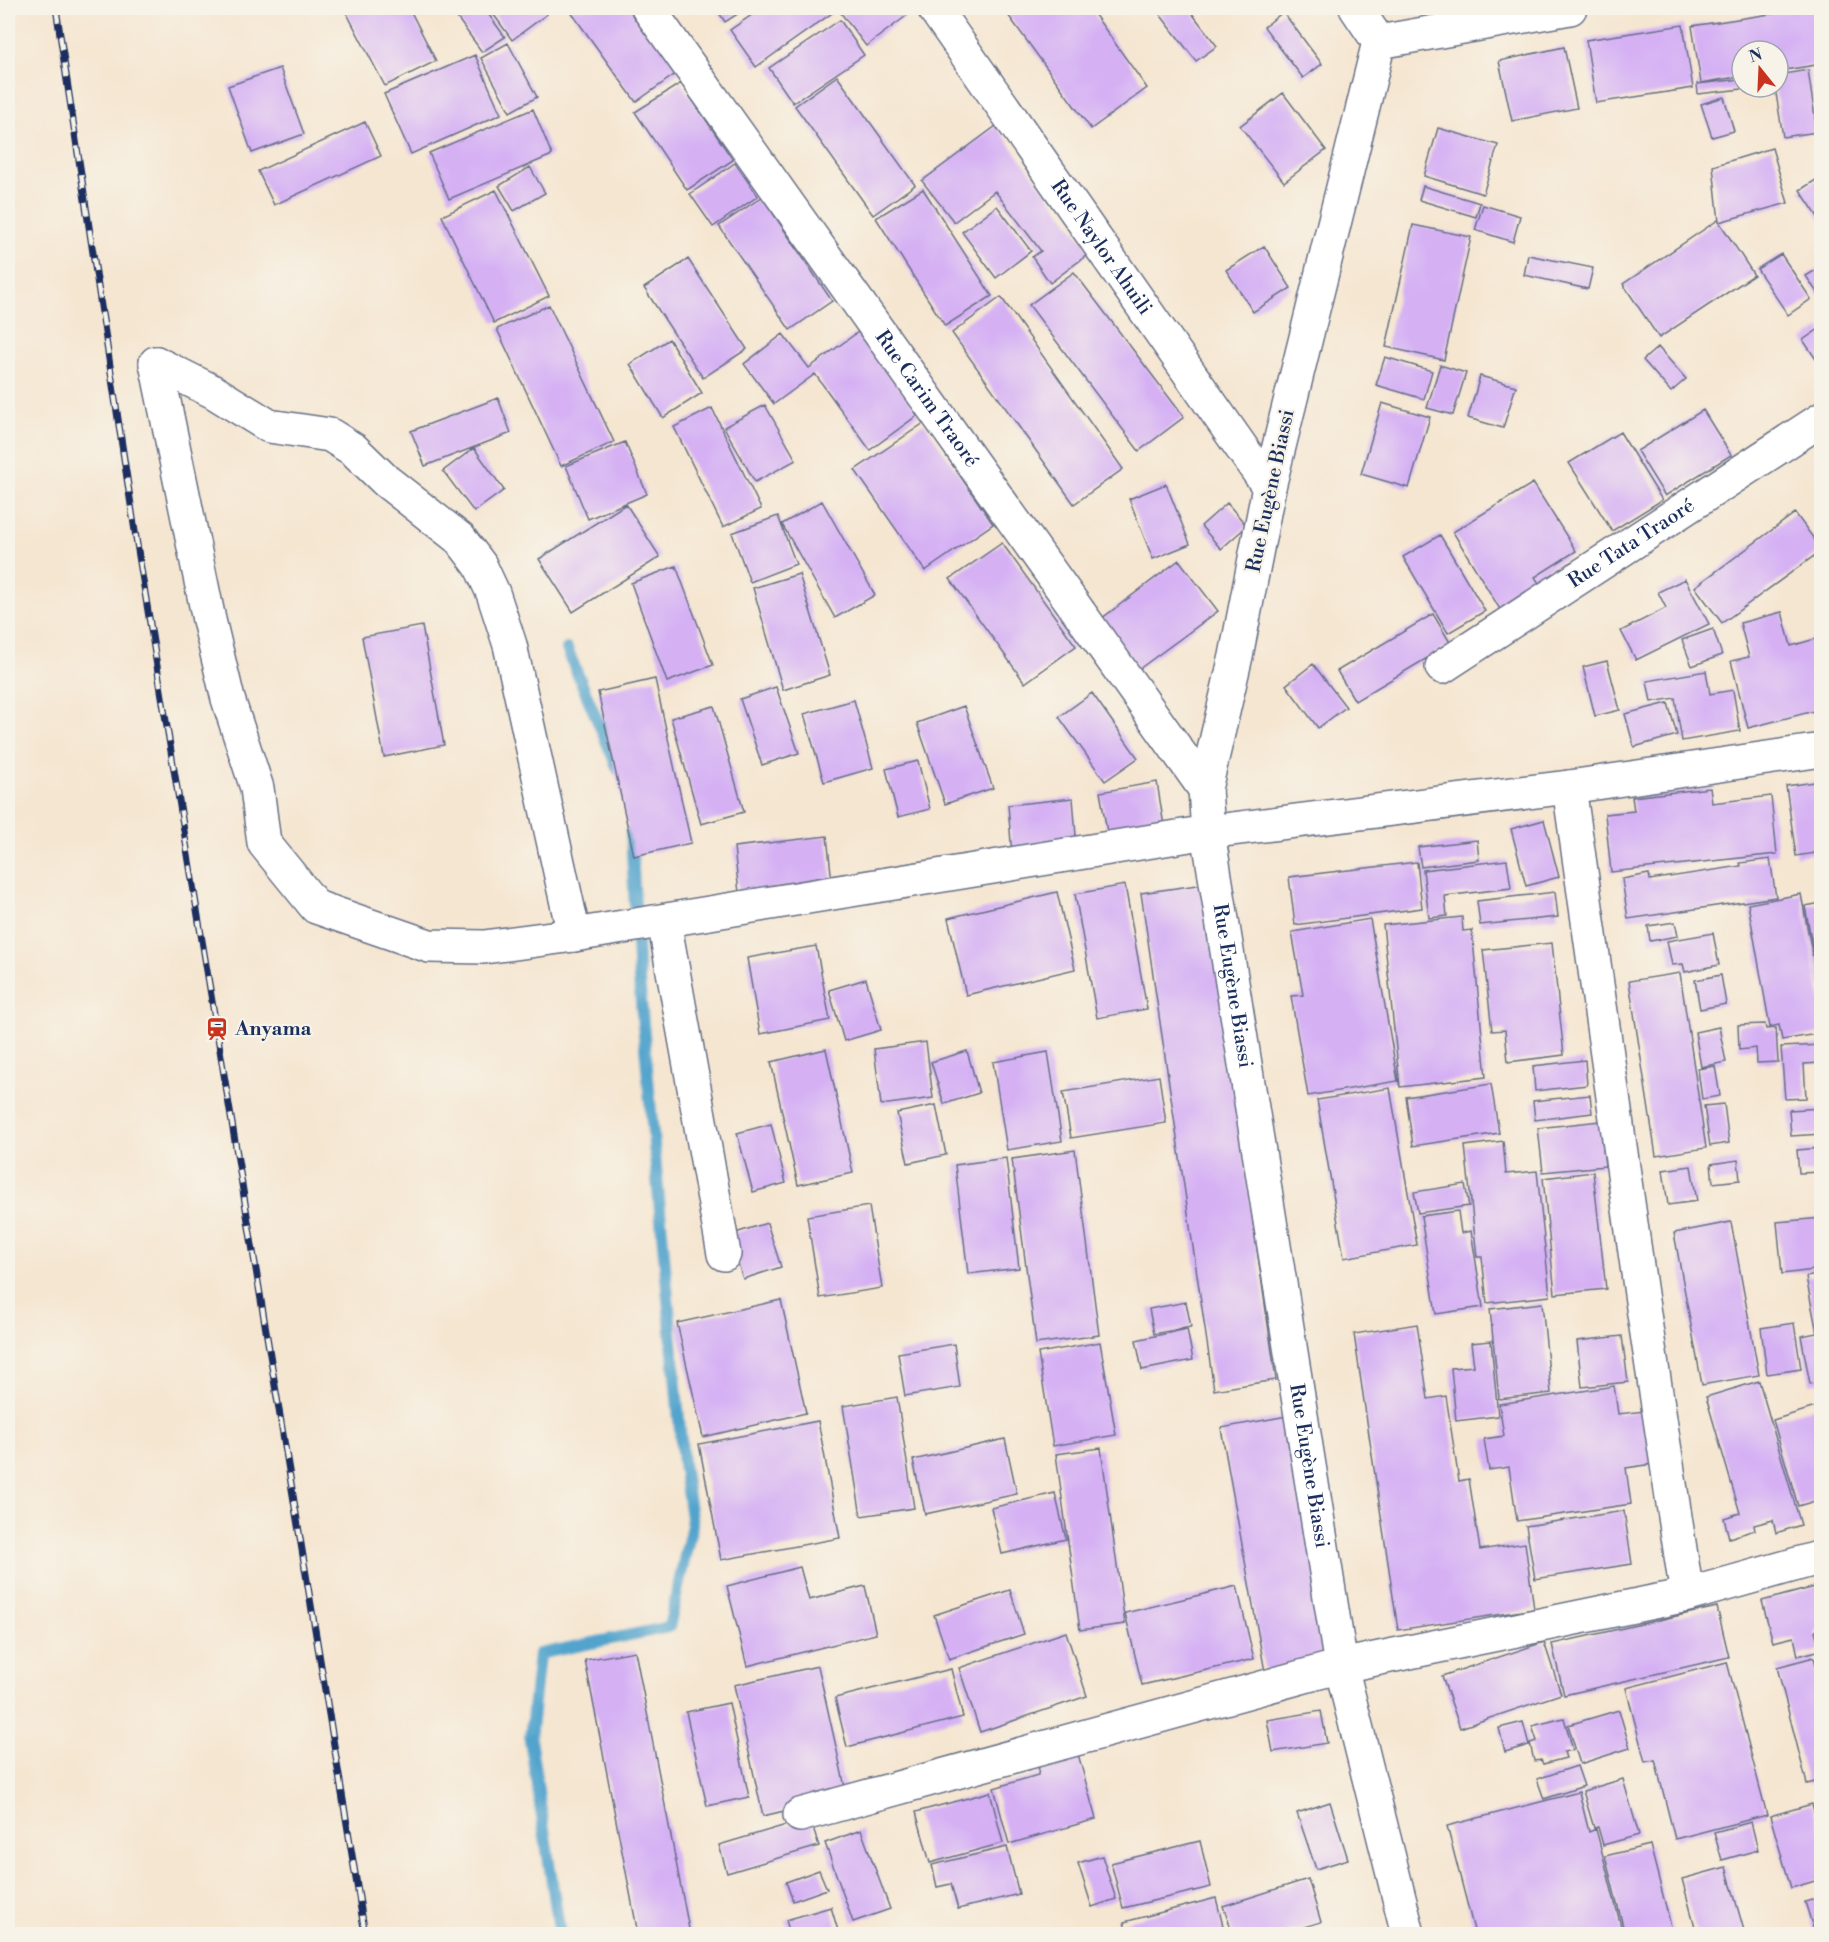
<svg xmlns="http://www.w3.org/2000/svg" width="1829" height="1942" font-family="'Libre Bodoni',serif">
<style>
.lines{fill:none;stroke-linecap:round;stroke-linejoin:round}
.stream{stroke:#52a4cd;stroke-width:12}
.building{fill:#d5b1f4}
.street-casing{stroke:#676f86;stroke-width:36}
.street{stroke:#fff;stroke-width:33}
.rail-casing{stroke:#1b2f5e;stroke-width:7}
.rail{stroke:#f7f3e8;stroke-width:4.5;stroke-dasharray:14;stroke-linecap:butt}
.labels{text-anchor:middle;dominant-baseline:central;stroke-width:4.5;stroke-linejoin:round;paint-order:stroke}
.street-label{font-size:20px;fill:#1b2f5e;stroke:#f7f3e8}
.poi-label{font-size:20px;font-weight:bold;fill:#1b2f5e;stroke:#f7f3e8;text-anchor:start}
</style>
<rect width="100%" height="100%" fill="#f7f3e8"/>
<filter id="ink" filterUnits="userSpaceOnUse"><feTurbulence type="fractalNoise" baseFrequency=".0167" numOctaves="2"/><feDisplacementMap in="SourceGraphic" scale="12" xChannelSelector="R" yChannelSelector="G"/><feConvolveMatrix kernelMatrix="1 2 1 2 8 2 1 2 1" color-interpolation-filters="sRGB"/></filter>
<filter id="wash" filterUnits="userSpaceOnUse"><feTurbulence type="fractalNoise" baseFrequency=".008" numOctaves="4" result="noise"/><feDisplacementMap in="SourceGraphic" scale="24" xChannelSelector="R" yChannelSelector="G"/><feGaussianBlur stdDeviation="1.35" result="paint"/><feColorMatrix in="noise" values="0 0 0 0 0 0 0 0 0 0 0 0 0 0 0 0 0 1.4 0 .05"/><feComposite in="paint" operator="in"/></filter>
<g filter="url(#wash)">
<rect width="100%" height="100%" fill="#f5e6d1"/>
<g class="lines">
<path class="stream" d="M567 649 618 769
M560 1934 530 1739 539 1654 669 1627 692 1525 683 1463 639 980 631 832"/>
</g>
<g id="blocks">
<path class="building" d="M344 8H409L436 61 385 86Z
M450 8H484L505 37 482 52Z
M489 8H542L547 14 512 40Z
M568 8H636L681 70 636 102Z
M716 8H747L725 22Z
M762 8H828L832 13 756 67 730 30Z
M837 8H903L909 14 866 46Z
M1003 8H1090L1147 88 1091 129Z
M1155 8H1188L1217 46 1196 61Z
M1809 8H1819L1822 22V64L1778 71V51H1742V76L1701 83 1692 26Z
M1283 12 1322 64 1303 78 1264 27Z
M840 20 864 55 793 103 769 68Z
M1683 25 1693 88 1596 103 1586 40Z
M508 43 537 97 510 112 481 58Z
M1564 47 1577 108 1512 121 1499 61Z
M475 55 501 114 411 154 384 94Z
M280 68 304 134 252 153 228 86Z
M1808 70 1817 132 1783 137 1775 87H1778V75Z
M837 76 915 185 873 215 795 106Z
M1742 79V89L1698 94 1697 84Z
M681 83 733 160 687 190 635 112Z
M1283 93 1326 150 1284 182 1240 126Z
M1724 97 1734 131 1712 137 1701 104Z
M533 109 552 155 449 199 429 153Z
M365 122 381 156 274 205 258 171Z
M996 126 1091 252 1050 283 1032 257 1041 251 995 191 954 222 922 181Z
M1438 128 1498 145 1483 194 1424 176Z
M1772 148 1788 203 1719 222 1713 166Z
M735 163 758 196 713 227 690 194Z
M530 167 545 193 514 211 499 186Z
M1822 176V223L1800 190Z
M1423 186 1480 203 1476 217 1419 200Z
M923 189 992 296 945 326 876 218Z
M496 190 549 296 494 323 442 216Z
M762 197 832 301 790 330 719 226Z
M1483 205 1520 216 1513 242 1475 230Z
M997 206 1031 251 996 278 962 232Z
M1718 220 1754 275 1659 338 1623 284Z
M1413 225 1471 237 1444 360 1386 347Z
M1264 246 1291 288 1253 312 1226 270Z
M1781 254 1811 299 1788 315 1757 269Z
M1528 255 1593 268 1588 289 1524 275Z
M688 259 747 349 703 378 644 288Z
M1822 266V300L1806 276Z
M1074 272 1184 417 1139 451 1029 305Z
M1001 297 1123 469 1074 504 952 333Z
M549 305 614 442 561 466 497 329Z
M1822 327V368L1803 340Z
M858 332 919 414 870 450 815 374 774 404 744 364 783 334 809 368Z
M669 339 702 393 663 418 630 364Z
M1658 347 1686 379 1671 392 1643 360Z
M1385 357 1432 371 1424 399 1376 385Z
M1440 365 1466 373 1453 415 1427 408Z
M1480 376 1516 386 1503 428 1468 418Z
M498 398 511 433 425 466 411 431Z
M1382 403 1430 417 1409 488 1361 474Z
M765 405 796 460 755 482 724 427Z
M712 408 761 509 723 527 674 427Z
M1703 410 1731 455 1665 496 1637 451Z
M924 423 993 524 925 571 855 470Z
M1620 432 1662 500 1612 531 1569 463Z
M625 442 647 494 588 519 566 466Z
M474 448 504 490 474 512 443 471Z
M1533 483 1576 551 1535 577 1544 591 1504 616 1453 532Z
M1166 484 1190 544 1153 559 1129 499Z
M822 501 875 595 835 618 782 524Z
M1227 503 1247 526 1221 549 1201 526Z
M626 504 660 557 573 612 539 559Z
M1795 513 1822 550 1722 623 1695 587Z
M778 516 796 564 750 582 732 533Z
M1440 535 1485 611 1448 633 1403 557Z
M1002 543 1076 646 1025 683 950 579Z
M1179 560 1218 611 1139 669 1101 619Z
M676 566 713 665 667 682 631 583Z
M799 574 830 675 783 690 753 588Z
M1685 579 1709 624 1636 660 1621 631 1666 608 1658 592Z
M1782 612 1791 646 1815 639 1822 664V709L1748 728 1731 661 1749 657 1740 623Z
M1433 614 1451 644 1355 701 1337 671Z
M422 626 444 745 384 757 362 637Z
M1713 629 1722 655 1692 666 1682 640Z
M1607 661 1620 710 1595 716 1583 667Z
M1313 664 1346 707 1318 728 1286 685Z
M1706 671 1710 694 1733 690 1740 731 1682 741 1675 698 1651 702 1647 681Z
M655 679 691 843 634 856 598 692Z
M776 687 799 753 762 765 740 699Z
M1092 693 1138 758 1105 781 1059 717Z
M854 700 873 768 824 782 804 714Z
M1668 703 1677 735 1634 747 1625 714Z
M714 706 744 812 701 824 671 718Z
M964 706 993 788 945 804 917 723Z
M918 761 930 809 898 817 886 769Z
M1822 781V852L1796 856 1786 786Z
M1157 782 1164 826 1108 837 1100 792Z
M1710 788 1712 803 1771 796 1777 854 1611 872 1605 814 1634 811 1632 797Z
M1073 798 1077 849 1012 855 1008 805Z
M1544 820 1559 877 1526 886 1511 829Z
M827 836 832 882 739 893 734 847Z
M1477 840 1479 860 1421 867 1418 847Z
M1770 859 1776 897 1628 919 1622 879 1649 874 1650 880 1741 866 1740 863Z
M1507 860 1511 888 1445 896 1447 916 1429 918 1423 870Z
M1417 862 1422 908 1295 925 1289 877Z
M1204 884 1276 1380 1214 1390 1141 893Z
M1125 885 1147 1009 1097 1018 1075 894Z
M1057 892 1075 969 966 995 948 918Z
M1555 892 1558 917 1480 925 1477 901Z
M1801 894 1822 1006V1033L1782 1040 1779 1025 1770 1027 1748 904Z
M1822 903V987H1820L1805 906Z
M1462 917 1463 931 1472 930 1486 1077 1400 1087 1383 925Z
M1370 919 1398 1081 1308 1096 1291 996 1303 995 1292 932Z
M1675 922 1678 936 1650 941 1648 926Z
M1713 933 1719 965 1685 972 1683 964 1672 965 1667 941Z
M1552 943 1564 1055 1508 1062 1505 1030 1492 1031 1483 950Z
M816 946 830 1020 760 1034 747 958Z
M1680 973 1706 1148 1656 1156 1629 981Z
M1721 975 1726 1004 1700 1009 1695 980Z
M866 979 881 1030 844 1041 829 990Z
M1765 1024 1766 1029 1776 1028 1778 1062 1757 1063 1756 1048 1739 1050 1738 1025Z
M1719 1027 1726 1062 1701 1067 1695 1032Z
M926 1042 933 1098 881 1105 874 1049Z
M1822 1045V1063L1804 1064 1806 1098 1785 1099 1781 1047Z
M826 1049 853 1173 798 1185 771 1062Z
M967 1051 979 1093 944 1104 931 1062Z
M1048 1052 1062 1141 1007 1150 993 1062Z
M1585 1060 1587 1085 1535 1091 1533 1066Z
M1715 1066 1720 1096 1702 1099 1698 1069Z
M1159 1076 1166 1123 1071 1138 1063 1092Z
M1491 1084 1499 1133 1413 1146 1406 1097Z
M1390 1088 1417 1245 1344 1258 1317 1100Z
M1590 1095 1592 1113 1535 1120 1533 1101Z
M1724 1104 1729 1143 1710 1146 1704 1106Z
M936 1105 946 1155 908 1163 897 1113Z
M1822 1108V1134L1791 1136 1789 1110Z
M1600 1121 1605 1166 1543 1172 1538 1128Z
M771 1124 786 1183 753 1192 737 1133Z
M1503 1141 1506 1174 1537 1171 1550 1296 1487 1303 1482 1257H1477L1465 1146Z
M1822 1148V1172L1799 1173 1797 1150Z
M1075 1150 1099 1335 1036 1344 1012 1159Z
M1006 1158 1019 1268 968 1274 955 1165Z
M1738 1160 1740 1180 1713 1183 1711 1164Z
M1691 1166 1697 1201 1668 1205 1663 1170Z
M1593 1172 1606 1289 1555 1294 1543 1178Z
M1465 1184 1469 1206 1418 1213 1414 1192Z
M869 1206 882 1288 820 1298 807 1216Z
M1458 1211 1461 1233 1471 1231 1483 1307 1436 1314 1421 1216Z
M1822 1218V1269L1782 1274 1777 1222Z
M1731 1222 1759 1375 1702 1385 1674 1233Z
M767 1223 781 1267 743 1279 729 1235Z
M1822 1274V1382L1810 1384 1801 1336 1817 1333 1806 1277Z
M781 1300 806 1413 703 1437 677 1323Z
M1186 1302 1191 1327 1154 1334 1149 1309Z
M1542 1303 1551 1393 1499 1399 1490 1309Z
M1794 1323 1801 1369 1767 1374 1761 1328Z
M1417 1324 1428 1399 1446 1396 1459 1481 1469 1479 1480 1550 1525 1543 1534 1609 1398 1630 1354 1334Z
M1187 1329 1193 1360 1142 1370 1136 1340Z
M1622 1336 1628 1382 1582 1387 1577 1341Z
M1491 1341 1498 1416 1456 1421 1451 1368 1474 1366 1471 1343Z
M1100 1342 1116 1435 1053 1446 1038 1353Z
M954 1344 960 1387 905 1396 898 1353Z
M1759 1381 1801 1525 1776 1533 1773 1520 1754 1525 1755 1530 1729 1538 1724 1518 1740 1513 1706 1397Z
M1614 1386 1618 1414 1645 1411 1653 1464 1626 1468 1631 1504 1517 1521 1509 1467 1489 1470 1484 1439 1504 1436 1499 1404Z
M897 1397 914 1508 861 1516 843 1406Z
M1822 1405V1499L1798 1506 1773 1420Z
M1287 1416 1331 1660 1265 1672 1221 1428Z
M818 1421 840 1538 721 1560 699 1444Z
M1005 1439 1017 1494 925 1514 913 1460Z
M1101 1448 1125 1624 1080 1630 1056 1454Z
M1055 1493 1066 1539 1002 1554 991 1508Z
M1624 1511 1632 1564 1535 1579 1526 1526Z
M800 1567 809 1600 865 1586 876 1634 747 1666 727 1586Z
M1822 1585V1629L1815 1631 1821 1650 1798 1656 1794 1637 1773 1642 1762 1601Z
M1237 1586 1254 1659 1142 1685 1125 1613Z
M1010 1590 1024 1634 949 1659 934 1615Z
M1717 1607 1729 1657 1564 1695 1552 1644Z
M1066 1632 1087 1696 980 1732 959 1668Z
M1544 1642 1561 1694 1460 1728 1442 1676Z
M635 1651 690 1934H638L585 1660Z
M1814 1657 1817 1669 1822 1667V1780L1807 1784 1777 1667Z
M1727 1662 1767 1815 1675 1839 1655 1760 1645 1762 1626 1688Z
M818 1666 847 1796 763 1816 734 1685Z
M951 1669 963 1717 847 1747 835 1698Z
M729 1703 749 1797 707 1806 686 1712Z
M1619 1710 1630 1748 1580 1764 1568 1725Z
M1321 1711 1327 1743 1273 1752 1267 1720Z
M1564 1718 1573 1750 1564 1752 1566 1758 1543 1764 1541 1760 1534 1761 1530 1743 1537 1741 1532 1726Z
M1523 1722 1529 1745 1505 1752 1499 1728Z
M1078 1754 1096 1819 1009 1844 994 1788 1038 1775 1039 1765Z
M1577 1766 1584 1786 1544 1799 1537 1779Z
M1623 1779 1639 1835 1603 1845 1598 1827 1594 1828 1583 1791Z
M990 1792 1003 1843 930 1863 916 1812Z
M1579 1792 1589 1832 1596 1829 1623 1934H1475L1447 1826Z
M1330 1802 1348 1859 1316 1869 1297 1813Z
M1812 1804 1822 1838V1879L1791 1888 1770 1816Z
M810 1818 819 1846 727 1873 719 1845Z
M1751 1822 1758 1850 1722 1860 1714 1832Z
M861 1830 890 1909 853 1922 825 1843Z
M1200 1841 1211 1887 1123 1908 1111 1863Z
M1650 1845 1673 1934H1625L1605 1856Z
M1007 1847 1019 1894 958 1909 951 1884 937 1887 932 1865Z
M1102 1856 1116 1899 1092 1907 1078 1863Z
M1726 1867 1745 1934H1697L1682 1879Z
M819 1870 827 1889 793 1901 786 1882Z
M1308 1879 1321 1922 1281 1934H1233L1223 1906Z
M1822 1897V1934H1815L1805 1902Z
M1216 1898 1225 1934H1127L1124 1922Z
M831 1907 839 1934H790L786 1920Z"/>
</g>
</g>
<g filter="url(#ink)">
<use href="#blocks" fill-opacity="0" stroke="#676f86" stroke-width="1.5"/>
<g class="lines">
<g class="street-casing">
<g id="street">
<path id="s1" d="M648 8 1205 789"/>
<path id="s2" d="M934 8 1269 487"/>
<path d="M1356 8 1379 42 1570 8"/>
<path id="s3" d="M1379 42 1269 487 1236 656 1205 789 1208 832 1341 1666 1408 1934"/>
<path d="M156 363 209 620 228 699 257 788 264 843 316 907 429 946 484 947 574 935 1208 832 1569 787 1822 750"/>
<path d="M156 363 214 392 269 426 330 435 354 450 386 481 460 539 480 565 493 593 510 645 574 935"/>
<path id="s4" d="M1442 667 1822 419"/>
<path d="M1569 787 1642 1301 1687 1595"/>
<path d="M664 921 724 1254"/>
<path d="M800 1815 1341 1666 1687 1595 1822 1557"/>
</g>
</g>
<use href="#street" class="street"/>
<g class="rail-casing">
<path id="rail" d="M56 8 136 538 365 1934"/>
</g>
<use href="#rail" class="rail"/>
</g>
</g>
<defs>
<g id="station-bare" transform="scale(1.8)"><path d="M-3-6H3Q5-6 5-4V2Q5 4 3 4L4.5 6H3L1.5 4h-3L-3 6H-4.5L-3 4Q-5 4-5 2V-4Q-5-6-3-6ZM-3.5-4v3h7v-3ZM-3.5 1v1.5H-2V1ZM2 1v1.5H3.5V1Z" fill="#c8321e" stroke="#f7f3e8" stroke-width="2.5" paint-order="stroke"/></g>
</defs>
<g fill-rule="evenodd">
<use href="#station-bare" x="217" y="1029"/>
</g>
<g class="labels">
<g class="street-label">
<text stroke="none"><textPath href="#s2" startOffset="292">Rue Naylor Ahuili</textPath></text>
<text stroke="none"><textPath href="#s1" startOffset="480">Rue Carim Traoré</textPath></text>
<text transform="translate(1271 491) rotate(-78)">Rue Eugène Biassi</text>
<text stroke="none"><textPath href="#s4" startOffset="226">Rue Tata Traoré</textPath></text>
<text stroke="none"><textPath href="#s3" startOffset="966">Rue Eugène Biassi</textPath></text>
<text stroke="none"><textPath href="#s3" startOffset="1452">Rue Eugène Biassi</textPath></text>
</g>
<g class="poi-label">
<text x="235" y="1029">Anyama</text>
</g>
</g>
<rect width="1829" height="1942" fill="none" stroke="#f7f3e8" stroke-width="30"/>
<g transform="translate(1760 69) rotate(342)"><circle r="28" fill="#f7f3e8" stroke="#9fa5b1" stroke-width="1.5"/>
<path d="M0-4.5L10 22L0 15L-10 22Z" fill="#c8321e"/>
<text y="-9" font-size="16" font-weight="bold" text-anchor="middle" fill="#1b2f5e">N</text>
</g>
</svg>
